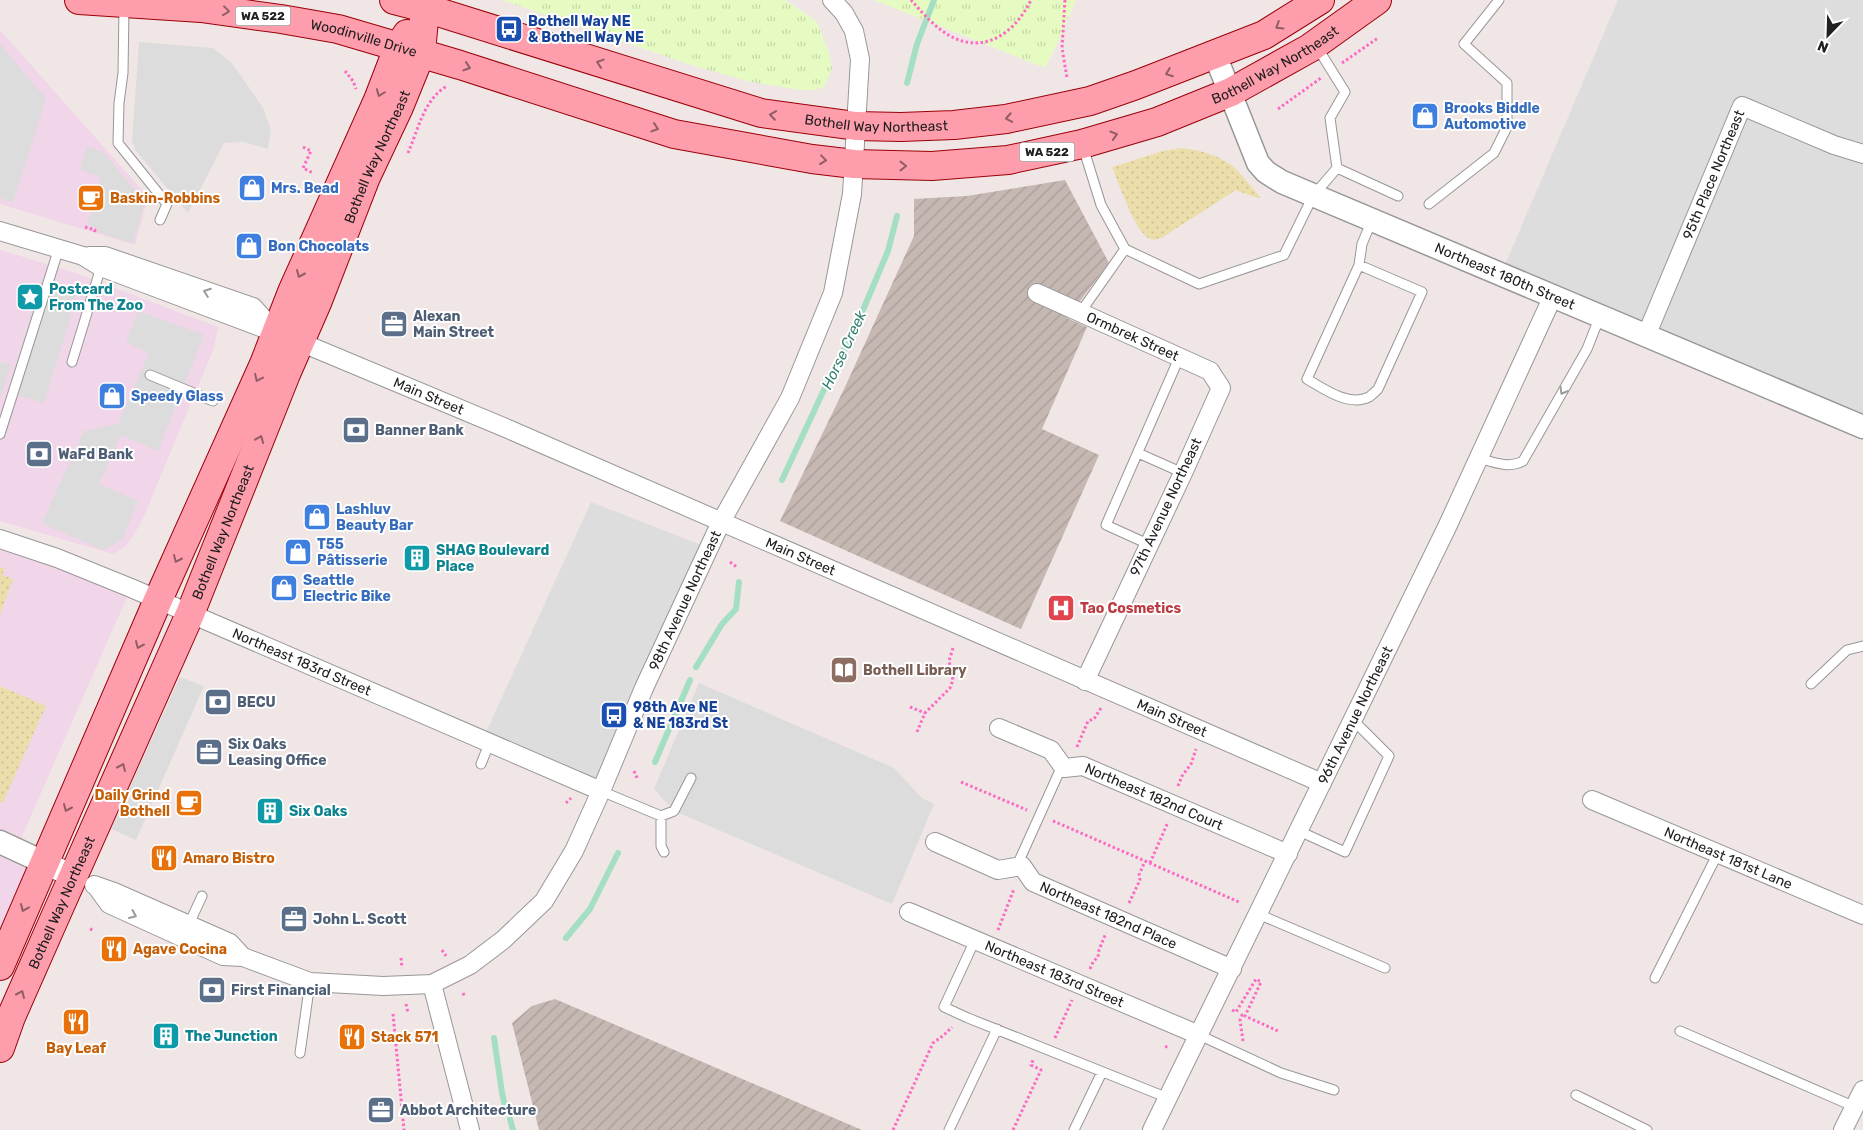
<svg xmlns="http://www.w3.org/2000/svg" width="1863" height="1130" font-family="Rubik,sans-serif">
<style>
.residential{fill:#dedddd}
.commercial{fill:#f1d5e8}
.construction{fill:url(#construction-furrows)}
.grass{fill:url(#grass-dots)}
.park{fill:url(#park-tufts)}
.parking{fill:#dcdcdc}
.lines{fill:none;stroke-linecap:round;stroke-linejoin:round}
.stream{stroke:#a5dfc3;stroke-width:6}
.service-casing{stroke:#979797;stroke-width:11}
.minor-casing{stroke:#979797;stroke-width:20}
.tertiary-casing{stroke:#979797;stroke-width:25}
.primary-casing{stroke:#9b0007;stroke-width:30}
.path{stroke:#fd6ac4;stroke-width:3;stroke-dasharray:2.5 2.5;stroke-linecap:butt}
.service{stroke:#fff;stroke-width:9}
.minor{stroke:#fff;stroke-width:18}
.tertiary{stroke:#fff;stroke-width:22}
.primary{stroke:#fe9dab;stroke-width:28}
.oneway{stroke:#8f5e66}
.oneway2{stroke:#9b9b9b}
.labels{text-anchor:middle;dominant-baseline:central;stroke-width:4;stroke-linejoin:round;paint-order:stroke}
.shield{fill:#fff;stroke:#636363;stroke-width:1}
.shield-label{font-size:12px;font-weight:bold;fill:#202020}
.transit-label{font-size:14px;font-weight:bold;fill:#164399;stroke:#fff;text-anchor:start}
.street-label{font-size:14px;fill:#202020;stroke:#fff}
.shop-label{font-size:14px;font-weight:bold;fill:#366cbe;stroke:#fff;text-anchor:start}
.food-label{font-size:14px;font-weight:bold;fill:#c56008;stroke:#fff;text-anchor:start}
.culture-label{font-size:14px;font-weight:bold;fill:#0d838f;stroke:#fff;text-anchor:start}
.service-label{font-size:14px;font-weight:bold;fill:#4e5e75;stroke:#fff;text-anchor:start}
.health-label{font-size:14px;font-weight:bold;fill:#be3a42;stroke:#fff;text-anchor:start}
.education-label{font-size:14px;font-weight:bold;fill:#785e54;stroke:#fff;text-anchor:start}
.water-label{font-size:15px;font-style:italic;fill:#388272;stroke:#fff}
</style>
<defs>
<pattern id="construction-furrows" width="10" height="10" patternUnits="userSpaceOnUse" patternTransform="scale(1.25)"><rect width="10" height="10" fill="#c5b7b1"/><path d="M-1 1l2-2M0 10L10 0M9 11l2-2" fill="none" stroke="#a99d98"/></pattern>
<pattern id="grass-dots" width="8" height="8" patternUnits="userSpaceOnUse" patternTransform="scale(1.25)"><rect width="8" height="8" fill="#ecdeab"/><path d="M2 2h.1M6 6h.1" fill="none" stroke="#cabe93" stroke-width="1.8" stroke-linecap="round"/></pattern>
<pattern id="park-tufts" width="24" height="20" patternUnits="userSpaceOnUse" patternTransform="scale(1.25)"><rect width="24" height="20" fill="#e6fbc2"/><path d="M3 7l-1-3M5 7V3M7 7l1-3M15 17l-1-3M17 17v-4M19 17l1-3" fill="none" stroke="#c5d7a6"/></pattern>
</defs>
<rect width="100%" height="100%" fill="#f1e6e6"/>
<path class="residential" d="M1618 0H1863V427L1501 274Z
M591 502 709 548 601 791 482 741Z"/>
<path class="commercial" d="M0 30 148 197 135 245 0 204Z
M0 250 70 271 218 327 214 348 141 523 126 546 113 554 0 521Z
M0 539 131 588 23 834 18 849 34 862 0 937Z"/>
<path class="construction" d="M1065 180 1109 263 1067 318 1087 327 1042 429 1099 455 1021 629 780 521 845 387 914 236V199L967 196Z
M555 999 862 1130H539L512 1023 532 1006Z"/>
<path class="grass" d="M1181 148C1202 150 1223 156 1238 171 1246 180 1253 189 1261 198L1251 196 1236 190 1163 237C1158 239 1153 241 1148 238 1134 229 1119 184 1112 167L1163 151Z
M0 567 5 569 2 575 13 579 0 615Z
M0 686 46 706 3 802H0Z"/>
<path class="park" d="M502 0H785L817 22 829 53 832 68 824 87 814 90H801L751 82 691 65Z
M874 0H1076L1059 40 1045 68Z"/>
<path class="parking" d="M139 42 213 48 231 62 248 86 263 108 271 130 268 149 244 142 224 143 188 213 136 151 132 141Z
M0 44 46 99 13 202 0 198Z
M87 147 103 152 145 202 133 243 97 232 98 228 87 225 101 177 80 170Z
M42 278 79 290 44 403 8 392Z
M138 311 204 335 158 451 121 435 99 484 138 501 122 540 103 550 42 523 84 431 118 424 149 353 126 342Z
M0 362 11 365 0 399Z
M180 677 204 686 136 840 111 829Z
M699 683 894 768 922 798 934 804 892 904 674 811 654 789Z"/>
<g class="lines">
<path class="stream" d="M907 83 917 44 934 0
M782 480 828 381 855 329 888 251 897 216
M696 667 722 624 736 609 739 582
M655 762 690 680
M566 938 590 909 618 853
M494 1038 502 1093 505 1106
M510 1119 513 1130"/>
<g class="service-casing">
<path id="service" d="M124 7 123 73 119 103 118 143 167 204 160 220
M1337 168 1398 196
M1429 204 1494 153 1507 127V83L1464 44 1499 0
M1125 249 1199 284 1284 255 1313 196 1337 168 1330 118 1345 92 1317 47
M1359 265 1422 292 1378 389C1376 391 1372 395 1369 397 1349 407 1324 389 1307 379L1359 265 1362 244 1372 220
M1080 313 1125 249 1101 205 1083 147
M72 362 101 267
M150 375 213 401
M0 434 59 248
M1138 453 1183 473
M1478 458C1493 462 1509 469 1523 461L1587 349 1600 316
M1148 544 1106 525 1179 358
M1811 684 1847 650 1863 646
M481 764 489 744
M601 791 661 816 674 811 691 778
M661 816V846L664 852
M1299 831 1345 852 1389 756 1353 720
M1022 866 1019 861 1061 768H1064
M1258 914 1385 968
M189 924 202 896
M975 940 944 1007 968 1018 1168 1098
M1655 978 1718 853
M1680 1031 1855 1107
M1199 1035 1281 1073 1334 1090
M300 1053 310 982
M1576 1095 1647 1130
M949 1130 997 1029
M1074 1130 1102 1072"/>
</g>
<g class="minor-casing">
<g id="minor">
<path id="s1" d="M0 231 83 256 101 267 300 342 508 429 1322 783"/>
<path d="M89 256H105L253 307 274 330"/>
<path id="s2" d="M1037 293 1210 371 1221 388 1183 473 1085 681"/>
<path id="s3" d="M1646 336 1742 106 1834 145 1863 154"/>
<path id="s4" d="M0 539 57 558 131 588 601 791"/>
<path id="s5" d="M999 728 1051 750 1064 768 1083 766 1288 854"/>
<path id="s6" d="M1592 800 1863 915"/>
<path id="s7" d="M935 842 998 870 1022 866 1033 882 1232 969"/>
<path d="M94 885 114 892 230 943 243 957"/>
<path id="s8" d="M96 886 109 904 223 956 243 957 310 982 383 986 432 984 470 965 503 940 544 901 574 851 601 791 644 688 721 522 790 398 833 293 852 194 860 59 854 31 844 13 832 0"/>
<path id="s9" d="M909 912 1199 1035"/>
<path d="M432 984 470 1130"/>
<path id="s10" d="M1152 1130 1447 527 1553 296"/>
<path d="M1843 1130 1863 1090"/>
</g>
</g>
<g class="tertiary-casing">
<g id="tertiary">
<path id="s11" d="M1215 55 1258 163 1266 172 1282 182 1863 427"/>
<path d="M0 842 73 876"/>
</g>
</g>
<g class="primary-casing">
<g id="primary">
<path id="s12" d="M79 0 201 8 281 19 338 29 460 65 674 134 812 159 854 164 932 166 1008 160 1082 144 1157 122 1231 92 1310 48 1377 0"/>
<path id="s13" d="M394 0 425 8 761 113 856 126 901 127 954 125 1006 119 1090 101 1136 85 1264 35 1320 0"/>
<path d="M0 966 158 600 264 364 292 292 378 100 398 48 407 34"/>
<path id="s14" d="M0 1048 11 1017 56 915 190 614 286 374 317 303 366 177 399 107 421 53 425 8"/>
</g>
</g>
<path class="path" d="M911 0C920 10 930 22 941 30 978 58 1013 37 1031 0
M1065 0 1062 48 1067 78
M1342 63 1378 38
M345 71 353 81 356 89
M1278 109 1321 78
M303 147 311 151 303 168 313 173
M408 153C418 130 424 99 447 86
M85 227 95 230 94 234
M730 562 738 568
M910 707 925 713
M917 732 925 713 950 688 953 680 949 661 953 648
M1077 747 1088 721 1094 719 1101 708
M634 771 638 780
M961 782 1027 810
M1178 786 1182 776 1191 764 1196 749
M566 803 571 798
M1053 821 1239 902
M1150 863 1168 822
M1129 903 1140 880 1139 875 1145 861
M90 929 93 930
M998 930 1014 889
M442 950 446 956
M401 958 402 968
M1090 969 1093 962 1098 957 1099 950 1106 933
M463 993 465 997
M406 1004 408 1013
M1232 1010 1236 1012 1256 979 1261 982 1245 1016 1278 1031
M393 1014 404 1130
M1055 1038 1072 1000
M1243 1041 1240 1020 1242 1015 1245 1016
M1165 1047 1169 1046
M893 1130 933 1043 944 1035 952 1027
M1013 1130 1041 1070 1031 1065 1033 1060"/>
<use href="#service" class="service"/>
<use href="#minor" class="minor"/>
<use href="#tertiary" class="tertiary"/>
<use href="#primary" class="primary"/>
</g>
<defs><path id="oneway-chevron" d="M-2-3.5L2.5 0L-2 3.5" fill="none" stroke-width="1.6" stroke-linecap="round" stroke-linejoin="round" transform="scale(1.25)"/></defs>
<g class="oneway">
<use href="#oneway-chevron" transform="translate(226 11) rotate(7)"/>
<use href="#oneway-chevron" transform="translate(1279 26) rotate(148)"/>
<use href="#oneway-chevron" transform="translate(600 63) rotate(-162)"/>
<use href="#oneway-chevron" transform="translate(467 67) rotate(18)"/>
<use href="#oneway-chevron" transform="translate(1169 73) rotate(159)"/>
<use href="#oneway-chevron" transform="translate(380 93) rotate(111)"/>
<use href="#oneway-chevron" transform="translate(773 115) rotate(-172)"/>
<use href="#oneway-chevron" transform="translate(1009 118) rotate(170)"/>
<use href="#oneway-chevron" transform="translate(655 128) rotate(18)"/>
<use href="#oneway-chevron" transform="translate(1114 135) rotate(-17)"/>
<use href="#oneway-chevron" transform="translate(823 160) rotate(7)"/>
<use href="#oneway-chevron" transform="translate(903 166)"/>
<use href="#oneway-chevron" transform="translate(300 274) rotate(114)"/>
<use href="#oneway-chevron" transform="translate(258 378) rotate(115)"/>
<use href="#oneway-chevron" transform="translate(260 439) rotate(-68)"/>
<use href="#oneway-chevron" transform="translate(177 559) rotate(114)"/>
<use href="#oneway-chevron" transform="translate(139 645) rotate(114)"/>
<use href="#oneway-chevron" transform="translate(122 767) rotate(-66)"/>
<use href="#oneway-chevron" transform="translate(67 808) rotate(114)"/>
<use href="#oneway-chevron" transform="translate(24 908) rotate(113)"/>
<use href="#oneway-chevron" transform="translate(21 994) rotate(-66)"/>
</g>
<g class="oneway2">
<use href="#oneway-chevron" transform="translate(207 292) rotate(-160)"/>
<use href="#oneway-chevron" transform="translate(1563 391) rotate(120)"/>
<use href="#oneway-chevron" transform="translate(133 915) rotate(24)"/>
</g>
<defs>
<g id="bus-square" transform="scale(1.4375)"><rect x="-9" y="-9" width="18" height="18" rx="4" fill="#1a4fb4" stroke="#fff"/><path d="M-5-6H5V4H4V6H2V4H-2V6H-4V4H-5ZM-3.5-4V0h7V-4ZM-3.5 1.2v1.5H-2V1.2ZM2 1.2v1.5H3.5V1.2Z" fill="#fff"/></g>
<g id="shop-square" transform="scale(1.4375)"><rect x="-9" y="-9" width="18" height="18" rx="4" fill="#3f7fe0" stroke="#fff"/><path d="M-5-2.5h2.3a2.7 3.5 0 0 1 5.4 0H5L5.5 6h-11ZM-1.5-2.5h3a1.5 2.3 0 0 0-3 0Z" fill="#fff"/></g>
<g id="cafe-square" transform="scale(1.4375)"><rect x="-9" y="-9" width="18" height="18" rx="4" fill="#e8710a" stroke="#fff"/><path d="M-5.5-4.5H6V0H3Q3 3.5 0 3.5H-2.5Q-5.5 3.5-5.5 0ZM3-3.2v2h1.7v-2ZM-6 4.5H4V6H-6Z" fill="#fff"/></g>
<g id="sight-square" transform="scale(1.4375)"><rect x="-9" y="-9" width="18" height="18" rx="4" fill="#0f9aa8" stroke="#fff"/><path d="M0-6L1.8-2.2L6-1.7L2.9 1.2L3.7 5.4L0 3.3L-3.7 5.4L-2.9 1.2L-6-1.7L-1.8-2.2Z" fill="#fff"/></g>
<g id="office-square" transform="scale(1.4375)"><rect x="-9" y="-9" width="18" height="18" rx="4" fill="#5c6f8a" stroke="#fff"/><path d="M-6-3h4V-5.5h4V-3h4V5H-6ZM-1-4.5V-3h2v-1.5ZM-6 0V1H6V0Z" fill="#fff"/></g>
<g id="bank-square" transform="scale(1.4375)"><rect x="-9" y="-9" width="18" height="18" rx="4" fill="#5c6f8a" stroke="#fff"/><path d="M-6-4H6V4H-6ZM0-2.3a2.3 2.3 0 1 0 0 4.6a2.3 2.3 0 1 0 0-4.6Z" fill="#fff"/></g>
<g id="building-square" transform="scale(1.4375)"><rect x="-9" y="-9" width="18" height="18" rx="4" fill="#0f9aa8" stroke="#fff"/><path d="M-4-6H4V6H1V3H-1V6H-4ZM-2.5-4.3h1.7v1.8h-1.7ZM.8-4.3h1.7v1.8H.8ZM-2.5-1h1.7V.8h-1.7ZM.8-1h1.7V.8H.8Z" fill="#fff"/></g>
<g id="hospital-square" transform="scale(1.4375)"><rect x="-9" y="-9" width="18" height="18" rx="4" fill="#e0444e" stroke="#fff"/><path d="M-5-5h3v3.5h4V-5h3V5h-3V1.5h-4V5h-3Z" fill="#fff"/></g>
<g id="library-square" transform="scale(1.4375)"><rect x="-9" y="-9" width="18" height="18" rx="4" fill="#8d6e63" stroke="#fff"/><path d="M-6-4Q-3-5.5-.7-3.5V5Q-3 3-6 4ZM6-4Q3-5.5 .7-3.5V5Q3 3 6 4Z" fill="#fff"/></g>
<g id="restaurant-square" transform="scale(1.4375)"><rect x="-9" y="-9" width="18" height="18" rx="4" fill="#e8710a" stroke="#fff"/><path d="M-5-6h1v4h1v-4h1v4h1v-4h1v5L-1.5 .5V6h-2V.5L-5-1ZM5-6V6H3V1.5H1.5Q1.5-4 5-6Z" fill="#fff"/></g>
</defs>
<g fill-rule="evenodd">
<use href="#bus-square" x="509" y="29"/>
<use href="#shop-square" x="1425" y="116"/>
<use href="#shop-square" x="252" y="188"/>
<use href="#cafe-square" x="91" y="198"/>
<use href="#shop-square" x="249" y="246"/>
<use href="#sight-square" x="30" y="297"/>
<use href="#office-square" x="394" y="324"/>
<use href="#shop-square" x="112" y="396"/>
<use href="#bank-square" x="356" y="430"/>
<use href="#bank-square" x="39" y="454"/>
<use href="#shop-square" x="317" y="517"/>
<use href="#shop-square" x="298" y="552"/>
<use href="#building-square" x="417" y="558"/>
<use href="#shop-square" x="284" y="588"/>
<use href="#hospital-square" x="1061" y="608"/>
<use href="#library-square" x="844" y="670"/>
<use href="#bank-square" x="218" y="702"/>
<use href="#bus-square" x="614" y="715"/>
<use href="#office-square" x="209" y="752"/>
<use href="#cafe-square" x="189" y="803"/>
<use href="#building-square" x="270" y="811"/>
<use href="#restaurant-square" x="164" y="858"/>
<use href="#office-square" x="294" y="919"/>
<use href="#restaurant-square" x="114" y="949"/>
<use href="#bank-square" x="212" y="990"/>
<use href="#restaurant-square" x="76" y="1022"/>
<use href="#building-square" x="166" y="1036"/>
<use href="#restaurant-square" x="352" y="1037"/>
<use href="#office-square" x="381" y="1110"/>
</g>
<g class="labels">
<g class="shield">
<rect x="235.5" y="6.5" width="55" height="19" rx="4"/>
<rect x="1019.5" y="142.5" width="55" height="19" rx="4"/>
</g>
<g class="shield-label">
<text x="263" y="16">WA 522</text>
<text x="1047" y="152">WA 522</text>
</g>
<g class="transit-label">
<text x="528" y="21">Bothell Way NE<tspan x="528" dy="16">&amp; Bothell Way NE</tspan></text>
<text x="633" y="707">98th Ave NE<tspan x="633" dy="16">&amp; NE 183rd St</tspan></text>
</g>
<g class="street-label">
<text stroke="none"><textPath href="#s12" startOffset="288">Woodinville Drive</textPath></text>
<text stroke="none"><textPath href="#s12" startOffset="1235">Bothell Way Northeast</textPath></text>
<text stroke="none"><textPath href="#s13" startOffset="500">Bothell Way Northeast</textPath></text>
<text stroke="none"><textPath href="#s14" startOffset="968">Bothell Way Northeast</textPath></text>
<text stroke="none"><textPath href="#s3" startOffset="175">95th Place Northeast</textPath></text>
<text stroke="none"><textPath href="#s11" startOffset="389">Northeast 180th Street</textPath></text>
<text stroke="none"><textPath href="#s2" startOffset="105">Ormbrek Street</textPath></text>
<text stroke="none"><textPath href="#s1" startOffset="460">Main Street</textPath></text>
<text transform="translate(1166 507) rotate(-65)">97th Avenue Northeast</text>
<text stroke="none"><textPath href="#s14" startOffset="562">Bothell Way Northeast</textPath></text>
<text stroke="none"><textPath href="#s1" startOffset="865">Main Street</textPath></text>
<text stroke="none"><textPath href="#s8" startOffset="834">98th Avenue Northeast</textPath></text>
<text stroke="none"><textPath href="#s4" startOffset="326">Northeast 183rd Street</textPath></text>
<text stroke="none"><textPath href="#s10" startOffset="462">96th Avenue Northeast</textPath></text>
<text stroke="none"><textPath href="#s1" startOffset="1270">Main Street</textPath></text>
<text stroke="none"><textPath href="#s5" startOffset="175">Northeast 182nd Court</textPath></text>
<text stroke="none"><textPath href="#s6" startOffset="148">Northeast 181st Lane</textPath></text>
<text stroke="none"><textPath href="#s14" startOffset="158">Bothell Way Northeast</textPath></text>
<text stroke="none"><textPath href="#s7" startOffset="195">Northeast 182nd Place</textPath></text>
<text stroke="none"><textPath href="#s9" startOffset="158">Northeast 183rd Street</textPath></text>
</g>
<g class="shop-label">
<text x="1444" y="108">Brooks Biddle<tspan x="1444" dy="16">Automotive</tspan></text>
<text x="271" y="188">Mrs. Bead</text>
<text x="268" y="246">Bon Chocolats</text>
<text x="131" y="396">Speedy Glass</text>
<text x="336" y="509">Lashluv<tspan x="336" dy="16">Beauty Bar</tspan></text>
<text x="317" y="544">T55<tspan x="317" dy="16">Pâtisserie</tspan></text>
<text x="303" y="580">Seattle<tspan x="303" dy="16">Electric Bike</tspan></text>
</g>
<g class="food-label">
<text x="110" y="198">Baskin-Robbins</text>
<text x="170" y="795" text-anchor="end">Daily Grind<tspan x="170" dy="16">Bothell</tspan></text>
<text x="183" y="858">Amaro Bistro</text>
<text x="133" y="949">Agave Cocina</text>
<text x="371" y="1037">Stack 571</text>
<text x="76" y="1048" text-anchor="middle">Bay Leaf</text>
</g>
<g class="culture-label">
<text x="49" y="289">Postcard<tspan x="49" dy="16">From The Zoo</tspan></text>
<text x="436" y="550">SHAG Boulevard<tspan x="436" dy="16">Place</tspan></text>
<text x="289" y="811">Six Oaks</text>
<text x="185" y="1036">The Junction</text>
</g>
<g class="service-label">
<text x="413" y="316">Alexan<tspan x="413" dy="16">Main Street</tspan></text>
<text x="375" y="430">Banner Bank</text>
<text x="58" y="454">WaFd Bank</text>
<text x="237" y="702">BECU</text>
<text x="228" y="744">Six Oaks<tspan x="228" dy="16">Leasing Office</tspan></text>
<text x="313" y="919">John L. Scott</text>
<text x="231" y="990">First Financial</text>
<text x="400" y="1110">Abbot Architecture</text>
</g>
<g class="health-label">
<text x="1080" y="608">Tao Cosmetics</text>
</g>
<g class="education-label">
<text x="863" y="670">Bothell Library</text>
</g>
<g class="water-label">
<text transform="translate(844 350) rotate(-65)">Horse Creek</text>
</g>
</g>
<g transform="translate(1828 35) rotate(203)" stroke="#ffffff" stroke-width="4" paint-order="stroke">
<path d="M0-4L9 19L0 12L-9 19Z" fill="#202020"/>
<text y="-8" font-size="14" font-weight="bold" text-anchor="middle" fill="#202020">N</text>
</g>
</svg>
